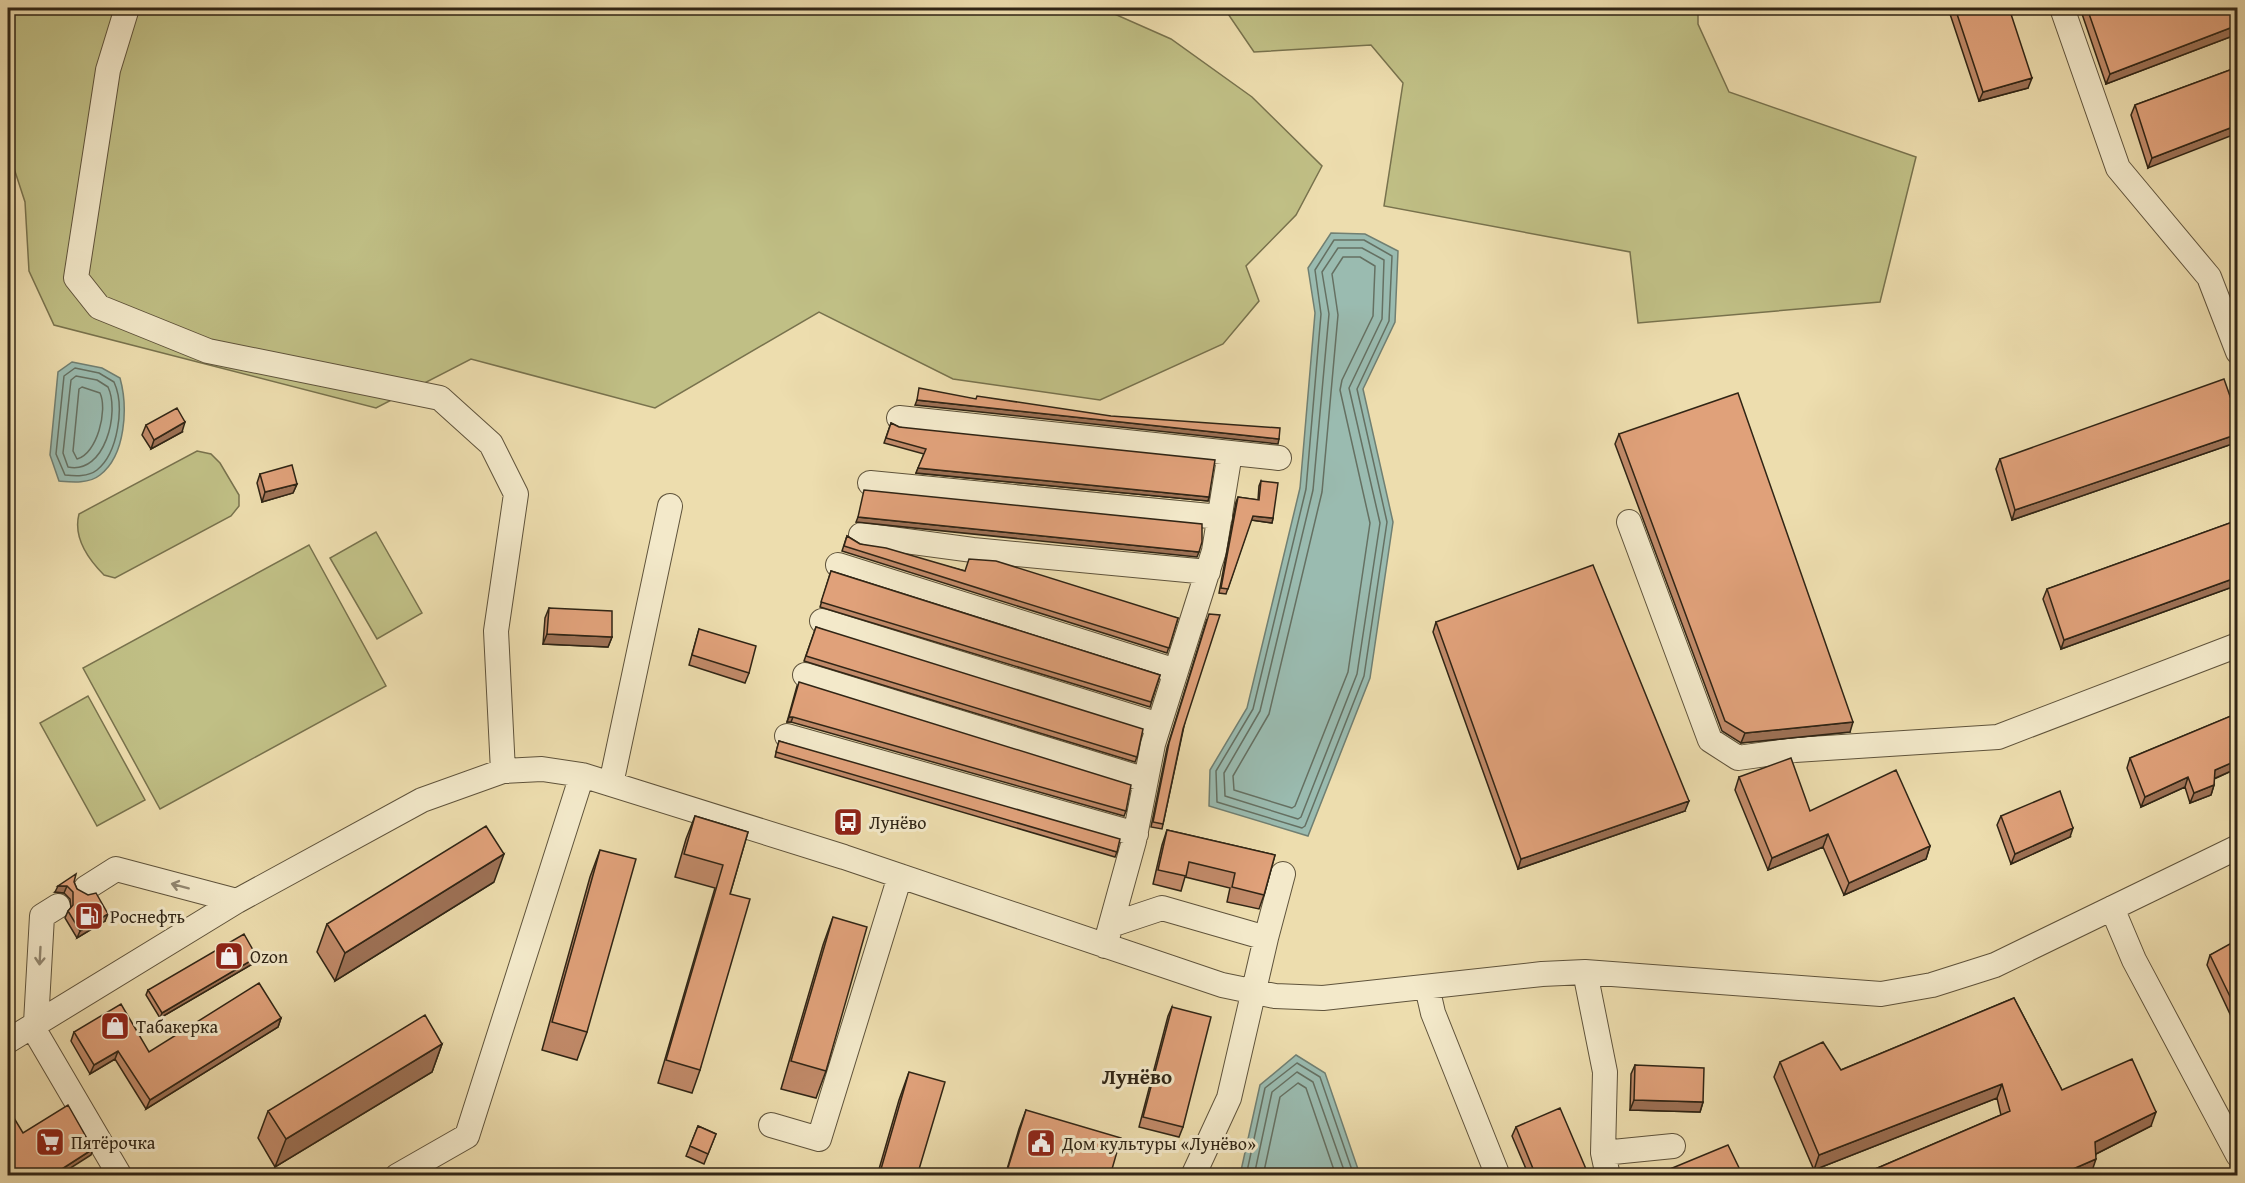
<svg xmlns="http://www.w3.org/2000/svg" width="2245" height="1183" font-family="'Gentium Book Plus',serif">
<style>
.green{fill:#c0bf85;stroke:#78724d;stroke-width:1.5}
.water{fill:#9abbb0;stroke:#707f72;stroke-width:1.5}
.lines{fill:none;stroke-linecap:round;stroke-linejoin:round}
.shore{stroke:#657062;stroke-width:1.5}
.minor-casing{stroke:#5f533b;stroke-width:26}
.minor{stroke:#f3e9ca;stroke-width:24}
.wall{fill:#c18a69;stroke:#302515;stroke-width:1.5}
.shaded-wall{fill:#9d7155;stroke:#302515;stroke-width:1.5}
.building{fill:#e0a17a;stroke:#302515;stroke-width:1.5}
.oneway{stroke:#928770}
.labels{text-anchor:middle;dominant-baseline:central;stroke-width:6;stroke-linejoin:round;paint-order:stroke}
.poi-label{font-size:18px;fill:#302515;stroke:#f3e9ca;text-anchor:start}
.quarter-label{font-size:21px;font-weight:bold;fill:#302515;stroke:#f3e9ca}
</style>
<rect width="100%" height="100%" fill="#edddae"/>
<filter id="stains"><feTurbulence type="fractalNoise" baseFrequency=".00333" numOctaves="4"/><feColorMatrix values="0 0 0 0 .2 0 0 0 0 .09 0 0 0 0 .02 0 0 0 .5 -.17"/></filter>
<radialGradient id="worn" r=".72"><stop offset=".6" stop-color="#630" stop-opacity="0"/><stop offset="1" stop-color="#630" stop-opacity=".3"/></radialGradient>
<path class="green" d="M8 8H1101L1171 39 1252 97 1322 166 1296 215 1246 266 1259 301 1223 344 1100 400 953 379 819 312 655 408 471 359 376 408 54 325 29 271 25 202 8 150Z
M1224 8H1698V24L1729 92 1916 157 1880 302 1638 323 1630 252 1384 206 1403 83 1371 45 1254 52Z
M197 451 211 454 220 463 239 495V506L231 516 115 578 104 575C88 559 73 537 79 514Z
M376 532 422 613 377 639 330 558Z
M309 545 386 686 160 809 83 668Z
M88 696 145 800 97 826 40 723Z"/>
<path class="water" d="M1331 233 1365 234 1398 251 1395 322 1363 389 1393 522 1370 678 1308 836 1209 806 1210 770 1247 708 1300 488 1315 313 1308 268Z
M72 362 102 368 120 378C128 407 126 455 100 475 89 484 71 482 59 481L50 455 58 372Z
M1296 1055 1325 1073 1360 1175H1240L1260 1085Z"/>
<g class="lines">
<path class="shore" d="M1334 240H1364L1392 256 1389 321 1357 389 1387 522 1364 676 1305 826 1302 828 1217 802 1216 771 1253 709 1306 489 1321 314 1315 270Z
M1338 248H1362L1384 260 1382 319 1349 388 1380 523 1357 674 1301 817 1298 819 1225 796 1224 773 1260 711 1313 490 1329 314 1322 272Z
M1343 257H1360L1375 266 1373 316 1342 380 1340 390 1370 523 1348 672 1295 806 1292 808 1234 790 1233 776 1269 714 1322 492 1338 315 1332 274Z
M75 368 99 373 114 382C125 406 118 453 97 470 88 477 75 476 65 475L56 454 64 376Z
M76 376 97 380 108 387C120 412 105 475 68 467L63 453 71 380Z
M82 387 100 393C108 410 97 454 77 459L73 451 79 389Z
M1246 1176 1265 1088 1297 1063 1320 1077 1354 1176
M1254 1176 1272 1092 1297 1072 1313 1082 1346 1176
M1263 1176 1280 1097 1298 1083 1306 1088 1336 1176"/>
<g class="minor-casing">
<path id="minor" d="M127 8 108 70 76 278 99 307 208 351 440 398 491 444 516 494 496 631 503 771
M2062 8 2118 168 2209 277 2238 352
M899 418 1279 458
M870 483 1220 517
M1629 522 1710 740 1738 758 1795 750 1998 737 2238 645
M861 535 973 550 1208 572
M838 565 1176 671
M822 621 1159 725
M805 675 1146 780
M787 736 1136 834
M611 784 670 506
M86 888 116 869 237 901
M2112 908 2134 960 2238 1155
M1111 925 1162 908 1266 938 1229 1098 1193 1176
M1266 938 1283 874
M1105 946 1134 841 1153 744 1214 551 1230 453
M1585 972 1605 1072 1603 1153 1608 1176
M1427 987 1433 1013 1498 1176
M36 1023 42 916 58 906
M32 1026 120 1176
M8 1041 237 901 422 800 503 771 542 769 582 775 844 857 1222 985 1275 996 1323 998 1542 974 1585 972 1881 994 1932 985 1995 965 2238 847
M771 1125 819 1139 900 876
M1603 1153 1673 1146
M397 1176 467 1136 582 775"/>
</g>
<use href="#minor" class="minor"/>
</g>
<path class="wall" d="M1948 8H2009L2028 88 1979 101Z
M2080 8H2238V34L2106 84Z
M2238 67 2148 168 2131 115 2135 105Z
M2238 419V442L2012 520 1996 469 2000 459Z
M891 423 899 427 1209 497 1208 501 916 473 924 454 884 443Z
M146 425 182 432 151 449 142 435Z
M1619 434 1850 732 1741 743 1722 731 1615 444Z
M260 474 297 484 293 493 262 502 257 483Z
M1261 481 1273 518 1272 523 1251 520 1226 594 1219 593 1236 502 1238 497 1258 500 1259 486Z
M2238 520V585L2061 649 2043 599 2047 589Z
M847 536 860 544 965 571 1178 618 1167 653 842 551Z
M831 571 1160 675 1150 707 820 607Z
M549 608 612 637 608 647 543 644 545 618Z
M1207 619 1163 824 1162 829 1151 827 1167 748Z
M1436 622 1685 811 1518 869 1433 632Z
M816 627 1137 757 1135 762 804 661Z
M699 629 749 673 745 683 689 665Z
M797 686 1126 811 1124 816 791 722H787Z
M2238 713V768L2214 779V785L2211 795 2190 803 2185 787 2141 807 2127 768 2130 758Z
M779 741 1117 852 1115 857 775 757Z
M1739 777 1810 811 1930 846 1926 859 1844 895 1823 847 1768 870 1735 790Z
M695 816 748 832 730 894 700 1070 692 1093 658 1083 715 888 675 877 686 839Z
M2001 816 2070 837 2011 864 1997 825Z
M1167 830 1275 855 1264 895 1259 909 1227 902 1230 888 1185 877 1181 891 1153 884 1162 845Z
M600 850 587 1032 577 1060 542 1050 590 877Z
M74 882 77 889 105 921 77 938 65 918 68 911 71 908 70 899 64 893 55 892Z
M494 882 335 981 317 952 327 924Z
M833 917 826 1071 816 1098 781 1089 823 945Z
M2238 941V1031L2207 965 2210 955Z
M256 962 160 1018 146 995 148 990Z
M2014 998 2062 1090 2151 1126 2096 1154 2091 1174 2087 1176H1859L2001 1115 1997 1098 1814 1170 1774 1077 1780 1062 1841 1070Z
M1172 1007 1183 1127 1179 1137 1139 1127 1168 1016Z
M281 1018 278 1027 146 1109 115 1059 90 1074 71 1041 74 1032 149 1052Z
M442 1044 432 1072 275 1167 258 1138 268 1111Z
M1635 1065 1703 1102 1700 1112 1630 1110 1631 1074Z
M909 1072 917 1176H877L899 1100Z
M1026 1110 1110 1176H1005L1019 1129Z
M698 1126 716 1134 704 1164 686 1156Z
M1516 1127 1589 1176H1529L1512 1136Z"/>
<path class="shaded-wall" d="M2238 25V34L2106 84 2110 74Z
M2032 78 2028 88 1979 101 1983 92Z
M2238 125V133L2148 168 2152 158Z
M917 400 1279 439 1278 444 915 405Z
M185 422 182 432 151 449 154 440Z
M2238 434V442L2012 520 2015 510Z
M918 468 1209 497 1208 501 916 473Z
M297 484 293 493 262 502 265 492Z
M1253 516 1273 518 1272 523 1251 520Z
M858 517 1199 552 1197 557 856 522Z
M2238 577V585L2061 649 2064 640Z
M547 634 612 637 608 647 543 644Z
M789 717H793L791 722H787Z
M1853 722 1850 732 1741 743 1745 733Z
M2238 760V768L2211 780 2215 770Z
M2188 777 2185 787 2141 807 2145 797Z
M2214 785 2211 795 2190 803 2194 793Z
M1689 801 1685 811 1518 869 1521 859Z
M2073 828 2070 837 2011 864 2015 854Z
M1828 834 1823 847 1768 870 1772 858Z
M1930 846 1926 859 1844 895 1849 883Z
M504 854 494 882 335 981 345 953Z
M58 886H67L64 893 55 892Z
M108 914 105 921 77 938 80 931Z
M257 957 256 962 160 1018 162 1013Z
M281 1018 278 1027 146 1109 150 1100Z
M442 1044 432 1072 275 1167 286 1139Z
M118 1051 115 1059 90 1074 94 1065Z
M2002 1084 1997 1098 1814 1170 1819 1155Z
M1634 1100 1703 1102 1700 1112 1630 1110Z
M2156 1112 2151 1126 2090 1157 2095 1142Z
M93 1149 91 1155 58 1176H51Z
M2096 1159 2091 1174 2087 1176H2057Z"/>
<path class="building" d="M1955 8H2009L2032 78 1983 92Z
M2087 8H2238V25L2110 74Z
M2238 67V125L2152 158 2135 105Z
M2224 379 2238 419V434L2015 510 2000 459Z
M919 388 976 399 977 396 1111 416 1280 428 1279 439 917 400Z
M1738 393 1853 722 1745 733 1725 721 1619 434Z
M177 408 185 422 154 440 146 425Z
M891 423 899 427 1215 460 1209 497 918 468 926 449 886 438Z
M8 455H10L8 496Z
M292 465 297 484 265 492 260 474Z
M1261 481 1278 483 1273 518 1253 516 1228 589 1221 588 1238 497 1259 500Z
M864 490 1202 524V542L1199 552 858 517Z
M2238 520V577L2064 640 2047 589Z
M847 536 860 544 886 548 965 571 969 559 996 561 1178 618 1169 648 844 546Z
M1593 565 1689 801 1521 859 1436 622Z
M831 571 1160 675 1151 702 821 602Z
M549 608 612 611V637L547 634Z
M1209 614 1220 615 1183 729 1163 824 1153 822 1169 743Z
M816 627 1143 729 1137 757 806 656Z
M699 629 756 646 749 673 692 655Z
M799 682 1131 785 1126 811 793 717H789Z
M2238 713V760L2215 770 2214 785 2194 793 2188 777 2145 797 2130 758Z
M779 741 1120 839 1117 852 776 752Z
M1791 758 1810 811 1896 770 1930 846 1849 883 1828 834 1772 858 1739 777Z
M2060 791 2073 828 2015 854 2001 816Z
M695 816 748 832 730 894 750 899 700 1070 666 1060 723 865 684 854Z
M486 826 504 854 345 953 327 924Z
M1167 830 1275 855 1264 895 1232 887 1235 873 1189 862 1186 876 1158 870Z
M600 850 636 859 587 1032 552 1022Z
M76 874 74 882 77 889 88 895 96 893 108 914 80 931 68 911 73 905V892L67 886H58Z
M833 917 867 927 826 1071 791 1061Z
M244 934 257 957 162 1013 148 990Z
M2237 940 2238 941V1013L2210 955Z
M259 983 281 1018 150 1100 118 1051 94 1065 74 1032 121 1004 149 1052Z
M2014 998 2062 1090 2132 1059 2156 1112 2095 1142 2096 1159 2057 1176H1859L2010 1111 2002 1084 1819 1155 1780 1062 1823 1042 1841 1070Z
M1172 1007 1211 1017 1183 1127 1143 1117Z
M425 1015 442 1044 286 1139 268 1111Z
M1635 1065 1704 1068 1703 1102 1634 1100Z
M909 1072 945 1082 917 1176H879Z
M68 1105 93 1149 51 1176H8V1108L23 1133Z
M1560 1108 1589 1176H1536L1516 1127Z
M1026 1110 1121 1138 1110 1176H1021L1007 1171Z
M698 1126 716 1134 708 1154 690 1146Z
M1728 1145 1743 1176H1653Z"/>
<defs><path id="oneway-shaft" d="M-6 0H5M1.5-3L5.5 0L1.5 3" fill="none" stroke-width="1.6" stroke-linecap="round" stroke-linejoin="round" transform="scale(1.5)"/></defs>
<g class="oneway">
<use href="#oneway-shaft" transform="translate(180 886) rotate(-165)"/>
<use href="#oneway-shaft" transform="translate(40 956) rotate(93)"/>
</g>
<defs>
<g id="bus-square" transform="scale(1.5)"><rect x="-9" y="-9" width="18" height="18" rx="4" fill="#8f2418" stroke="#f3e9ca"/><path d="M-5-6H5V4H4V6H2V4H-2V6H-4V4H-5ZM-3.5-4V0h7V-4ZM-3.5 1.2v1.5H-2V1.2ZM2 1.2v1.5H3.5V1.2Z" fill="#fff"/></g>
<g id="fuel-square" transform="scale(1.5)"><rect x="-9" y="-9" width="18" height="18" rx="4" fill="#8f2418" stroke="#f3e9ca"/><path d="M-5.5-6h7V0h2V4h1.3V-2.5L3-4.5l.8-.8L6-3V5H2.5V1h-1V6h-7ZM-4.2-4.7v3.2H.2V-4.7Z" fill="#fff"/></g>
<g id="shop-square" transform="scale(1.5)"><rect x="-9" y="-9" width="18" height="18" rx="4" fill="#8f2418" stroke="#f3e9ca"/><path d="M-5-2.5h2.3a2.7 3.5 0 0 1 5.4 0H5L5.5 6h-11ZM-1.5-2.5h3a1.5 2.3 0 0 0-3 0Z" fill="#fff"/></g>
<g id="supermarket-square" transform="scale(1.5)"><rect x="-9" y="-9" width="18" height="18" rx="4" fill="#8f2418" stroke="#f3e9ca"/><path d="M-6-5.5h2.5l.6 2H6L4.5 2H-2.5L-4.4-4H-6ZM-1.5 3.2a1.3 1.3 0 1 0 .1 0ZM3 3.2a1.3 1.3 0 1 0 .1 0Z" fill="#fff"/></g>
<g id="civic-square" transform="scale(1.5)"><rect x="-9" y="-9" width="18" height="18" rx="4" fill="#8f2418" stroke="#f3e9ca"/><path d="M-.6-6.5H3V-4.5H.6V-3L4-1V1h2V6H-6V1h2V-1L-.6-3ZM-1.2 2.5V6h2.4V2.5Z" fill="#fff"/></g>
</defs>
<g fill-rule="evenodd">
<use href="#bus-square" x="848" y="822"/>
<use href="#fuel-square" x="89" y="916"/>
<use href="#shop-square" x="229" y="956"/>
<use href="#shop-square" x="115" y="1026"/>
<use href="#supermarket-square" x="50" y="1142"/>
<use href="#civic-square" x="1041" y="1143"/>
</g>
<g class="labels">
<g class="poi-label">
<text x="869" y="822">Лунёво</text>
<text x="110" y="916">Роснефть</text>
<text x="250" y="956">Ozon</text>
<text x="136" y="1026">Табакерка</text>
<text x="71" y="1142">Пятёрочка</text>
<text x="1062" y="1143">Дом культуры «Лунёво»</text>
</g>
<g class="quarter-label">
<text x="1137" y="1076">Лунёво</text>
</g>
</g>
<rect width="2245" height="1183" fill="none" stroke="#edddae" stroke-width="30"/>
<rect x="9" y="9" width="2227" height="1165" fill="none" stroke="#302515" stroke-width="3"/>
<rect x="15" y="15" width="2215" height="1153" fill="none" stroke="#302515" stroke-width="1.5"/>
<rect width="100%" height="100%" filter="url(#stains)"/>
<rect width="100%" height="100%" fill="url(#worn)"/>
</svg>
